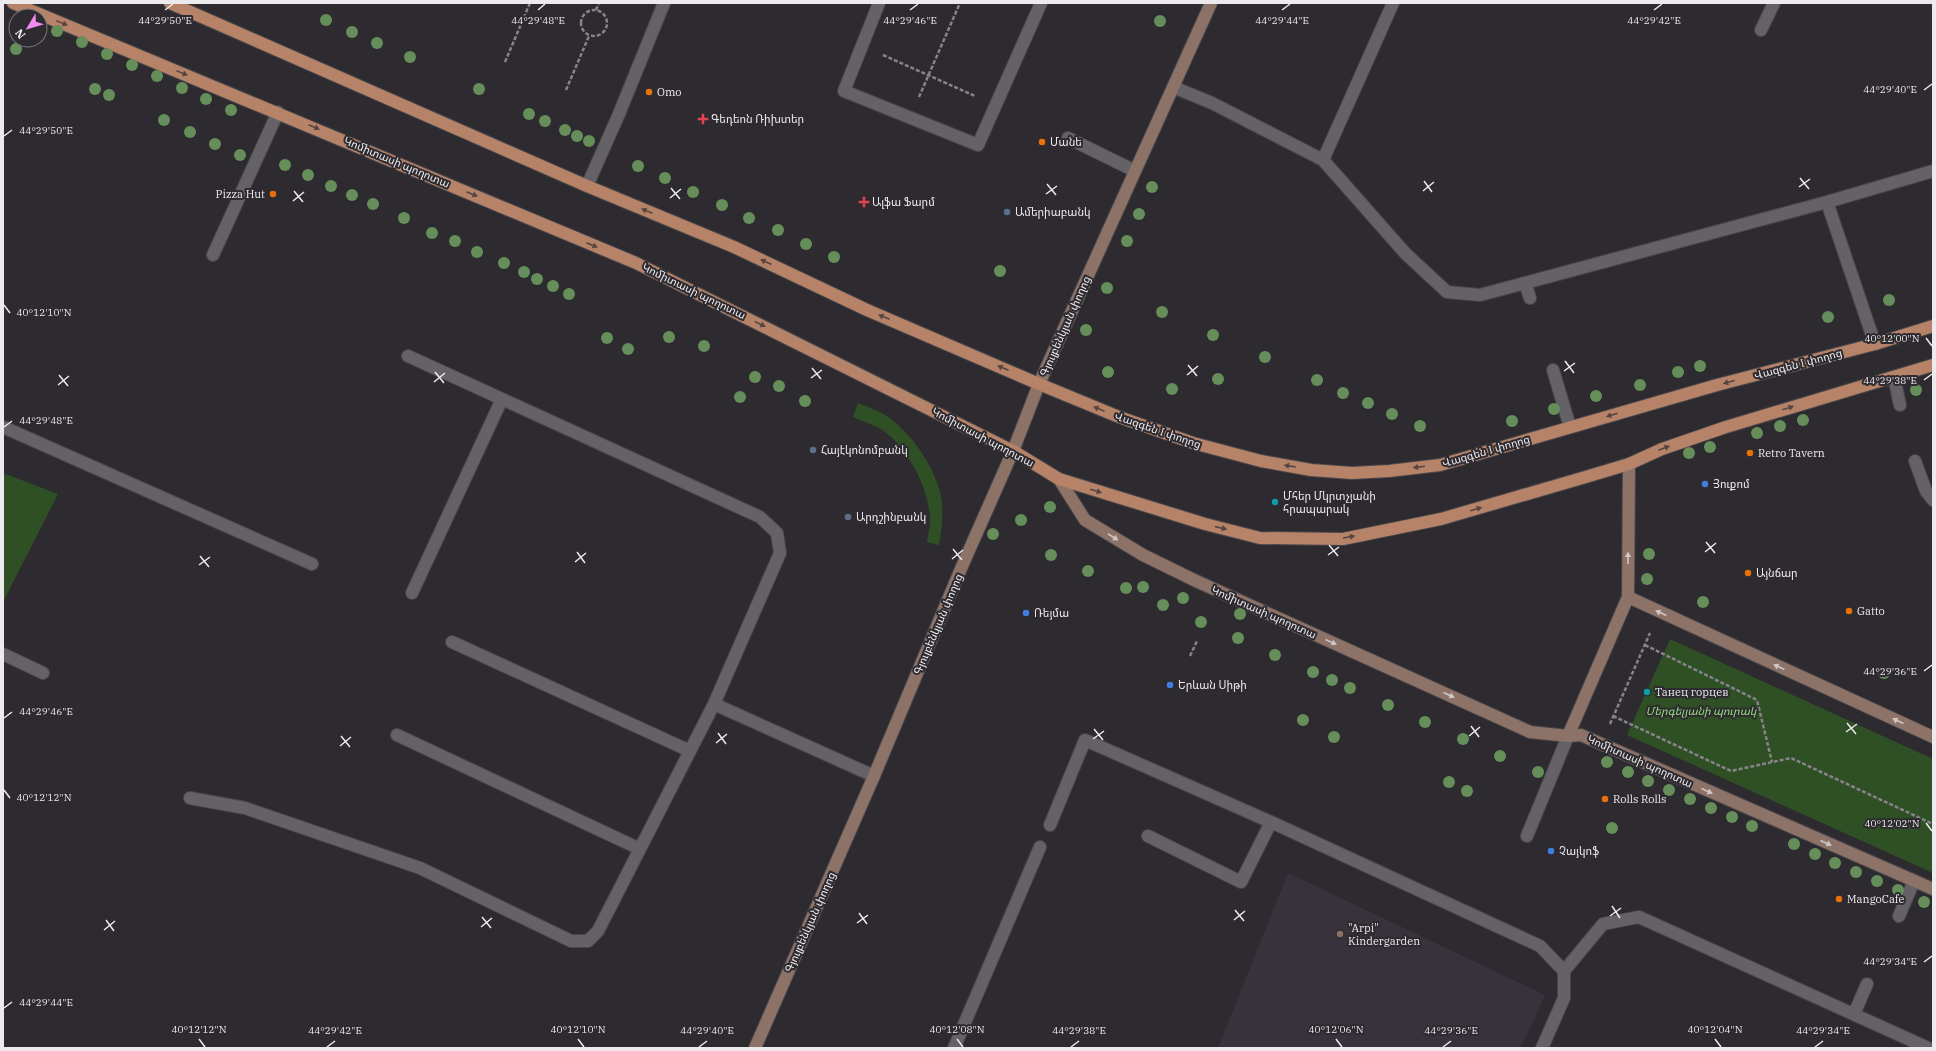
<svg xmlns="http://www.w3.org/2000/svg" width="1936" height="1051" font-family="'IBM Plex Serif','Noto Sans Armenian',serif">
<style>
.built{fill:#38323c}
.green{fill:#2f5025}
.lines{fill:none;stroke-linecap:round;stroke-linejoin:round}
.lane-casing{stroke:#49474b;stroke-width:14}
.street-casing{stroke:#49474b;stroke-width:14}
.secondary-casing{stroke:#49474b;stroke-width:14}
.primary-casing{stroke:#49474b;stroke-width:14}
.path{stroke:#878488;stroke-width:2.5;stroke-dasharray:4 2;stroke-linecap:butt}
.lane{stroke:#646167;stroke-width:12}
.street{stroke:#646167;stroke-width:12}
.secondary{stroke:#8d7268;stroke-width:12}
.primary{stroke:#b68368;stroke-width:12}
.tree{fill:#668e5b}
.oneway{fill:#574541}
.oneway2{fill:#d0c6c5}
.ticks{fill:none;stroke:#eceaed;stroke-width:1.5}
.food-dot{fill:#e8710a;stroke:#2e2b30;stroke-width:1.5}
.health-dot{fill:#e0444e;stroke:#2e2b30;stroke-width:1.5}
.service-dot{fill:#5c6f8a;stroke:#2e2b30;stroke-width:1.5}
.shop-dot{fill:#3f7fe0;stroke:#2e2b30;stroke-width:1.5}
.culture-dot{fill:#0f9aa8;stroke:#2e2b30;stroke-width:1.5}
.education-dot{fill:#8d6e63;stroke:#2e2b30;stroke-width:1.5}
.labels{text-anchor:middle;dominant-baseline:central;stroke-width:4;stroke-linejoin:round;paint-order:stroke}
.poi-label{font-size:11px;fill:#eceaed;stroke:#2e2b30;text-anchor:start}
.street-label{font-size:11px;fill:#eceaed;stroke:#2e2b30}
.park-label{font-size:11px;font-style:italic;fill:#94df7f;stroke:#2e2b30}
.ticks-label{font-size:10px;text-anchor:middle;fill:#eceaed;stroke:#2e2b30;stroke-width:4;stroke-linejoin:round;paint-order:stroke}
</style>
<rect width="100%" height="100%" fill="#2e2b30"/>
<path class="built" d="M1288 873 1545 995 1521 1048H1218Z"/>
<path class="green" d="M858 403C867 407 880 411 888 417 913 435 934 466 941 496 944 512 942 529 939 545L927 542C928 535 930 527 930 520 930 490 906 443 879 428 871 424 862 421 853 417Z
M3 473 58 494 3 602Z
M1670 639 1933 759V873L1627 735Z"/>
<g class="lines">
<g class="lane-casing">
<path id="lane" d="M879 3 844 91 978 145 1041 3
M1173 87 1212 103 1323 160 1405 253 1447 292 1480 295 1827 202
M1068 138 1135 171
M1323 160 1393 3
M587 186 619 114 664 3
M213 255 278 112
M1525 283 1530 298
M1875 344 1827 202 1933 171
M408 356 760 517 777 533 780 553 714 704 874 776
M1553 370 1570 427
M1894 377 1900 405
M3 427 312 564
M1915 461 1926 491 1933 500
M412 593 502 399
M452 642 690 751
M3 654 43 673
M397 735 640 849
M190 798 245 808 420 868 571 941H588L598 931 714 704
M1050 825 1085 740 1271 822 1540 946 1564 971V998L1542 1048
M1148 836 1241 882 1271 822
M1527 836 1568 736
M1899 916 1914 881
M1564 971 1603 924 1639 917 1928 1048
M1854 1014 1867 984
M954 1048 1040 847"/>
</g>
<g class="street-casing">
<path id="street" d="M1761 30 1774 3"/>
</g>
<g class="secondary-casing">
<path id="secondary" d="M1059 479 1085 520 1143 555 1194 580 1530 732 1568 736 1581 735 1933 889
M1628 597 1933 737
M1568 736 1628 597 1629 464
M755 1048 874 776 963 564 1013 451 1039 384 1211 3"/>
</g>
<g class="primary-casing">
<path id="primary" d="M13 3 636 263 1013 451 1059 479 1205 524 1260 538 1343 539 1441 519 1589 476 1629 464 1662 449 1726 427 1933 365
M170 3 587 186 734 247 867 310 1039 384 1119 417 1193 443 1261 461 1311 470 1352 473 1389 471 1440 465 1717 385 1875 344 1933 326"/>
</g>
<path class="path" d="M581 23a13 13 0 1 1 26 0a13 13 0 1 1-26 0Z
M596 10 599 3
M883 55 975 96
M505 62 530 3
M566 90 589 36
M919 97 960 3
M1645 645 1757 700 1772 762
M1190 656 1197 641
M1613 716 1731 771 1791 758 1933 824
M1610 724 1650 633"/>
<use href="#lane" class="lane"/>
<use href="#street" class="street"/>
<use href="#secondary" class="secondary"/>
<use href="#primary" class="primary"/>
</g>
<g class="tree">
<circle cx="326" cy="20" r="6"/>
<circle cx="1160" cy="21" r="6"/>
<circle cx="57" cy="31" r="6"/>
<circle cx="352" cy="32" r="6"/>
<circle cx="82" cy="42" r="6"/>
<circle cx="377" cy="43" r="6"/>
<circle cx="16" cy="49" r="6"/>
<circle cx="107" cy="54" r="6"/>
<circle cx="410" cy="57" r="6"/>
<circle cx="132" cy="65" r="6"/>
<circle cx="157" cy="76" r="6"/>
<circle cx="182" cy="88" r="6"/>
<circle cx="95" cy="89" r="6"/>
<circle cx="479" cy="89" r="6"/>
<circle cx="109" cy="95" r="6"/>
<circle cx="206" cy="99" r="6"/>
<circle cx="231" cy="110" r="6"/>
<circle cx="529" cy="114" r="6"/>
<circle cx="164" cy="120" r="6"/>
<circle cx="545" cy="121" r="6"/>
<circle cx="565" cy="130" r="6"/>
<circle cx="190" cy="132" r="6"/>
<circle cx="577" cy="136" r="6"/>
<circle cx="589" cy="141" r="6"/>
<circle cx="215" cy="144" r="6"/>
<circle cx="240" cy="155" r="6"/>
<circle cx="285" cy="165" r="6"/>
<circle cx="638" cy="166" r="6"/>
<circle cx="308" cy="175" r="6"/>
<circle cx="665" cy="178" r="6"/>
<circle cx="331" cy="186" r="6"/>
<circle cx="1152" cy="187" r="6"/>
<circle cx="693" cy="192" r="6"/>
<circle cx="352" cy="195" r="6"/>
<circle cx="373" cy="204" r="6"/>
<circle cx="722" cy="205" r="6"/>
<circle cx="1139" cy="214" r="6"/>
<circle cx="404" cy="218" r="6"/>
<circle cx="749" cy="218" r="6"/>
<circle cx="778" cy="230" r="6"/>
<circle cx="432" cy="233" r="6"/>
<circle cx="455" cy="241" r="6"/>
<circle cx="1127" cy="241" r="6"/>
<circle cx="806" cy="244" r="6"/>
<circle cx="477" cy="252" r="6"/>
<circle cx="834" cy="257" r="6"/>
<circle cx="504" cy="263" r="6"/>
<circle cx="1000" cy="271" r="6"/>
<circle cx="524" cy="272" r="6"/>
<circle cx="537" cy="279" r="6"/>
<circle cx="553" cy="286" r="6"/>
<circle cx="1107" cy="288" r="6"/>
<circle cx="569" cy="294" r="6"/>
<circle cx="1889" cy="300" r="6"/>
<circle cx="1162" cy="312" r="6"/>
<circle cx="1828" cy="317" r="6"/>
<circle cx="1086" cy="330" r="6"/>
<circle cx="1213" cy="335" r="6"/>
<circle cx="669" cy="337" r="6"/>
<circle cx="607" cy="338" r="6"/>
<circle cx="704" cy="346" r="6"/>
<circle cx="628" cy="349" r="6"/>
<circle cx="1265" cy="357" r="6"/>
<circle cx="1700" cy="366" r="6"/>
<circle cx="1108" cy="372" r="6"/>
<circle cx="1678" cy="372" r="6"/>
<circle cx="755" cy="377" r="6"/>
<circle cx="1218" cy="379" r="6"/>
<circle cx="1317" cy="380" r="6"/>
<circle cx="1640" cy="385" r="6"/>
<circle cx="779" cy="386" r="6"/>
<circle cx="1172" cy="389" r="6"/>
<circle cx="1916" cy="390" r="6"/>
<circle cx="1343" cy="393" r="6"/>
<circle cx="1596" cy="396" r="6"/>
<circle cx="740" cy="397" r="6"/>
<circle cx="805" cy="401" r="6"/>
<circle cx="1368" cy="403" r="6"/>
<circle cx="1554" cy="409" r="6"/>
<circle cx="1392" cy="414" r="6"/>
<circle cx="1803" cy="420" r="6"/>
<circle cx="1512" cy="421" r="6"/>
<circle cx="1420" cy="426" r="6"/>
<circle cx="1780" cy="426" r="6"/>
<circle cx="1757" cy="433" r="6"/>
<circle cx="1710" cy="447" r="6"/>
<circle cx="1689" cy="453" r="6"/>
<circle cx="1050" cy="507" r="6"/>
<circle cx="1021" cy="520" r="6"/>
<circle cx="993" cy="534" r="6"/>
<circle cx="1649" cy="554" r="6"/>
<circle cx="1051" cy="555" r="6"/>
<circle cx="1088" cy="571" r="6"/>
<circle cx="1647" cy="579" r="6"/>
<circle cx="1143" cy="587" r="6"/>
<circle cx="1126" cy="588" r="6"/>
<circle cx="1183" cy="598" r="6"/>
<circle cx="1703" cy="602" r="6"/>
<circle cx="1163" cy="605" r="6"/>
<circle cx="1240" cy="614" r="6"/>
<circle cx="1201" cy="622" r="6"/>
<circle cx="1238" cy="638" r="6"/>
<circle cx="1275" cy="655" r="6"/>
<circle cx="1313" cy="672" r="6"/>
<circle cx="1884" cy="673" r="6"/>
<circle cx="1332" cy="680" r="6"/>
<circle cx="1350" cy="688" r="6"/>
<circle cx="1388" cy="705" r="6"/>
<circle cx="1303" cy="720" r="6"/>
<circle cx="1425" cy="722" r="6"/>
<circle cx="1334" cy="737" r="6"/>
<circle cx="1463" cy="739" r="6"/>
<circle cx="1500" cy="756" r="6"/>
<circle cx="1607" cy="762" r="6"/>
<circle cx="1538" cy="772" r="6"/>
<circle cx="1628" cy="772" r="6"/>
<circle cx="1648" cy="781" r="6"/>
<circle cx="1449" cy="782" r="6"/>
<circle cx="1669" cy="790" r="6"/>
<circle cx="1467" cy="791" r="6"/>
<circle cx="1690" cy="799" r="6"/>
<circle cx="1711" cy="808" r="6"/>
<circle cx="1732" cy="817" r="6"/>
<circle cx="1752" cy="826" r="6"/>
<circle cx="1612" cy="828" r="6"/>
<circle cx="1794" cy="844" r="6"/>
<circle cx="1815" cy="854" r="6"/>
<circle cx="1835" cy="863" r="6"/>
<circle cx="1856" cy="872" r="6"/>
<circle cx="1877" cy="881" r="6"/>
<circle cx="1898" cy="890" r="6"/>
<circle cx="1924" cy="902" r="6"/>
</g>
<defs><path id="oneway-solid" d="M-6-.8H1V-3.2L6.5 0L1 3.2V.8H-6Z"/></defs>
<g class="oneway">
<use href="#oneway-solid" transform="translate(62 23) rotate(22)"/>
<use href="#oneway-solid" transform="translate(182 73) rotate(22)"/>
<use href="#oneway-solid" transform="translate(314 127) rotate(23)"/>
<use href="#oneway-solid" transform="translate(472 194) rotate(23)"/>
<use href="#oneway-solid" transform="translate(647 211) rotate(-158)"/>
<use href="#oneway-solid" transform="translate(592 245) rotate(23)"/>
<use href="#oneway-solid" transform="translate(766 262) rotate(-155)"/>
<use href="#oneway-solid" transform="translate(884 317) rotate(-157)"/>
<use href="#oneway-solid" transform="translate(760 324) rotate(26)"/>
<use href="#oneway-solid" transform="translate(1003 368) rotate(-157)"/>
<use href="#oneway-solid" transform="translate(1729 382) rotate(165)"/>
<use href="#oneway-solid" transform="translate(1788 408) rotate(-17)"/>
<use href="#oneway-solid" transform="translate(1099 409) rotate(-157)"/>
<use href="#oneway-solid" transform="translate(1612 415) rotate(164)"/>
<use href="#oneway-solid" transform="translate(1664 448) rotate(-21)"/>
<use href="#oneway-solid" transform="translate(1290 466) rotate(-171)"/>
<use href="#oneway-solid" transform="translate(1419 467) rotate(173)"/>
<use href="#oneway-solid" transform="translate(1096 491) rotate(17)"/>
<use href="#oneway-solid" transform="translate(1476 509) rotate(-16)"/>
<use href="#oneway-solid" transform="translate(1221 528) rotate(13)"/>
<use href="#oneway-solid" transform="translate(1349 537) rotate(-10)"/>
</g>
<g class="oneway2">
<use href="#oneway-solid" transform="translate(1113 537) rotate(32)"/>
<use href="#oneway-solid" transform="translate(1628 558) rotate(-90)"/>
<use href="#oneway-solid" transform="translate(1661 613) rotate(-155)"/>
<use href="#oneway-solid" transform="translate(1331 642) rotate(24)"/>
<use href="#oneway-solid" transform="translate(1779 667) rotate(-155)"/>
<use href="#oneway-solid" transform="translate(1449 695) rotate(24)"/>
<use href="#oneway-solid" transform="translate(1898 721) rotate(-155)"/>
<use href="#oneway-solid" transform="translate(1707 791) rotate(24)"/>
<use href="#oneway-solid" transform="translate(1826 843) rotate(24)"/>
</g>
<path class="ticks" d="M165 10 173 4M538 10 545 4M910 10 918 4M1282 10 1290 4M1654 10 1662 4M1924 90 1932 84M4 136 12 130M1800 178 1809 189M1424 181 1432 192M1047 184 1056 195M1799 187 1810 179M671 188 680 199M294 191 303 202M1423 191 1434 182M1046 194 1057 186M670 198 681 189M293 201 304 192M4 305 10 313M1926 338 1932 346M1565 361 1574 373M1188 365 1197 376M812 368 821 379M1564 371 1575 363M435 372 444 383M59 375 68 386M1187 375 1198 366M811 378 822 370M1924 380 1932 374M434 382 445 373M58 385 69 376M4 427 12 421M1706 542 1715 553M1329 545 1338 556M953 549 962 560M577 552 585 563M1705 552 1716 543M1328 555 1339 547M200 556 209 567M952 559 963 550M575 562 586 553M199 565 210 557M1924 671 1932 665M4 718 12 712M1847 723 1856 734M1471 726 1479 737M1094 729 1103 740M1846 732 1857 724M718 733 726 744M341 736 350 747M1469 736 1480 727M1093 739 1104 731M716 743 727 734M340 746 351 737M4 790 10 798M1926 823 1932 831M1612 906 1620 918M1235 910 1244 921M859 913 867 924M1610 916 1621 908M482 917 491 928M106 920 114 931M1234 920 1245 911M857 923 868 915M481 927 492 918M104 930 115 921M1924 962 1932 956M4 1008 12 1002M199 1039 205 1047M578 1039 584 1047M957 1039 963 1047M1336 1039 1342 1047M1715 1039 1721 1047M327 1047 335 1041M699 1047 707 1041M1071 1047 1079 1041M1443 1047 1451 1041M1815 1047 1823 1041"/>
<g class="food-dot">
<circle cx="649" cy="92" r="4"/>
<circle cx="1042" cy="142" r="4"/>
<circle cx="273" cy="194" r="4"/>
<circle cx="1750" cy="453" r="4"/>
<circle cx="1748" cy="573" r="4"/>
<circle cx="1849" cy="611" r="4"/>
<circle cx="1605" cy="799" r="4"/>
<circle cx="1839" cy="899" r="4"/>
</g>
<g class="health-dot">
<path d="M701 113h4v4h4v4h-4v4h-4v-4h-4v-4h4z"/>
<path d="M862 196h4v4h4v4h-4v4h-4v-4h-4v-4h4z"/>
</g>
<g class="service-dot">
<circle cx="1007" cy="212" r="4"/>
<circle cx="813" cy="450" r="4"/>
<circle cx="848" cy="517" r="4"/>
</g>
<g class="shop-dot">
<circle cx="1705" cy="484" r="4"/>
<circle cx="1026" cy="613" r="4"/>
<circle cx="1170" cy="685" r="4"/>
<circle cx="1551" cy="851" r="4"/>
</g>
<g class="culture-dot">
<circle cx="1275" cy="502" r="4"/>
<circle cx="1647" cy="692" r="4"/>
</g>
<circle class="education-dot" cx="1340" cy="934" r="4"/>
<g class="labels">
<g class="poi-label">
<text x="657" y="92">Omo</text>
<text x="711" y="119">Գեդեոն Ռիխտեր</text>
<text x="1050" y="142">Մանե</text>
<text x="265" y="194" text-anchor="end">Pizza Hut</text>
<text x="872" y="202">Ալֆա Ֆարմ</text>
<text x="1015" y="212">Ամերիաբանկ</text>
<text x="821" y="450">Հայէկոնոմբանկ</text>
<text x="1758" y="453">Retro Tavern</text>
<text x="1713" y="484">Յուքոմ</text>
<text x="1283" y="496">Մհեր Մկրտչյանի<tspan x="1283" dy="13">հրապարակ</tspan></text>
<text x="856" y="517">Արդշինբանկ</text>
<text x="1756" y="573">Այնճար</text>
<text x="1857" y="611">Gatto</text>
<text x="1034" y="613">Ռեյմա</text>
<text x="1178" y="685">Երևան Սիթի</text>
<text x="1655" y="692">Танец горцев</text>
<text x="1613" y="799">Rolls Rolls</text>
<text x="1559" y="851">Չայկոֆ</text>
<text x="1847" y="899">MangoCafe</text>
<text x="1348" y="928">"Arpi"<tspan x="1348" dy="13">Kindergarden</tspan></text>
</g>
<g class="street-label">
<text transform="translate(397 162) rotate(23)">Կոմիտասի պողոտա</text>
<text transform="translate(694 291) rotate(26)">Կոմիտասի պողոտա</text>
<text transform="translate(1065 326) rotate(-66)">Գյուլբենկյան փողոց</text>
<text transform="translate(1798 364) rotate(-15)">Վազգեն I փողոց</text>
<text transform="translate(1158 430) rotate(19)">Վազգեն I փողոց</text>
<text transform="translate(983 437) rotate(28)">Կոմիտասի պողոտա</text>
<text transform="translate(1486 451) rotate(-16)">Վազգեն I փողոց</text>
<text transform="translate(1264 612) rotate(24)">Կոմիտասի պողոտա</text>
<text transform="translate(938 624) rotate(-67)">Գյուլբենկյան փողոց</text>
<text transform="translate(1640 761) rotate(24)">Կոմիտասի պողոտա</text>
<text transform="translate(810 922) rotate(-66)">Գյուլբենկյան փողոց</text>
</g>
<g class="park-label">
<text x="1701" y="711">Մերգելյանի պուրակ</text>
</g>
</g>
<g class="ticks-label">
<text x="165" y="24">44°29'50"E</text>
<text x="910" y="24">44°29'46"E</text>
<text x="1654" y="24">44°29'42"E</text>
<text x="538" y="24">44°29'48"E</text>
<text x="1282" y="24">44°29'44"E</text>
<text x="1890" y="93">44°29'40"E</text>
<text x="46" y="134">44°29'50"E</text>
<text x="44" y="316">40°12'10"N</text>
<text x="1892" y="342">40°12'00"N</text>
<text x="1890" y="384">44°29'38"E</text>
<text x="46" y="424">44°29'48"E</text>
<text x="1890" y="675">44°29'36"E</text>
<text x="46" y="715">44°29'46"E</text>
<text x="44" y="801">40°12'12"N</text>
<text x="1892" y="827">40°12'02"N</text>
<text x="1890" y="965">44°29'34"E</text>
<text x="46" y="1006">44°29'44"E</text>
<text x="199" y="1033">40°12'12"N</text>
<text x="578" y="1033">40°12'10"N</text>
<text x="957" y="1033">40°12'08"N</text>
<text x="1336" y="1033">40°12'06"N</text>
<text x="1715" y="1033">40°12'04"N</text>
<text x="335" y="1034">44°29'42"E</text>
<text x="707" y="1034">44°29'40"E</text>
<text x="1079" y="1034">44°29'38"E</text>
<text x="1451" y="1034">44°29'36"E</text>
<text x="1823" y="1034">44°29'34"E</text>
</g>
<rect width="1936" height="1051" fill="none" stroke="#eceaed" stroke-width="8"/>
<g transform="translate(28 28) rotate(232)"><circle r="19" fill="#2e2b30" stroke="#7a777c"/>
<path d="M0-3L7 15L0 10L-7 15Z" fill="#f38af2"/>
<text y="-6" font-size="11" font-weight="bold" text-anchor="middle" fill="#eceaed">N</text>
</g>
</svg>
